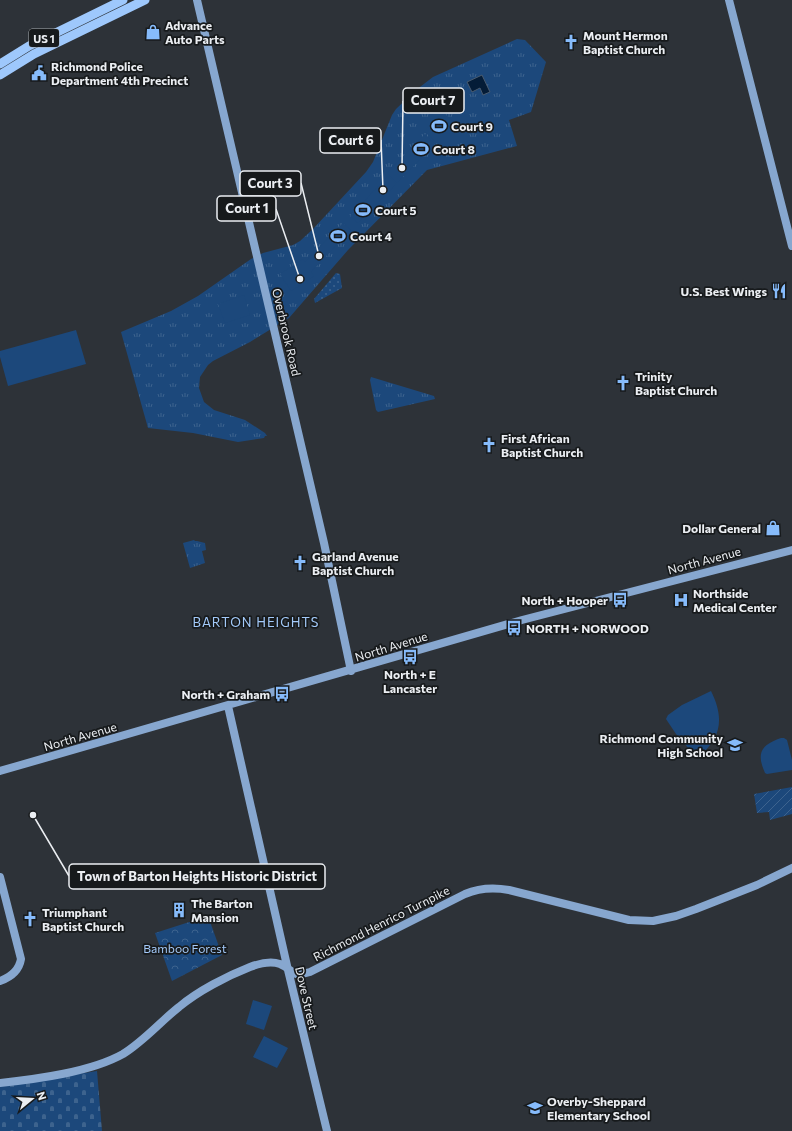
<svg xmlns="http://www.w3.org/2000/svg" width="792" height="1131" font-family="Commissioner,sans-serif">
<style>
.grass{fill:url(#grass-dots)}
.forest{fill:url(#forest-crowns)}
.cemetery{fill:url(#cemetery-stones)}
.park{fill:url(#park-tufts)}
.garden{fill:url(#garden-furrows)}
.pitch{fill:#1c487b}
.water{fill:#041c37;stroke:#495b6f}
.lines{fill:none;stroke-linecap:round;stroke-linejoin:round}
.secondary{stroke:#87a7cf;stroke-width:8}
.primary{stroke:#9ec8fc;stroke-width:9}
.labels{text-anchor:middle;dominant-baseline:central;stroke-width:3.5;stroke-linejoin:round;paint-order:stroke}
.shield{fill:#171a1c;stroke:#abaeb2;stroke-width:1}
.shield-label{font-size:11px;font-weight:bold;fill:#ebeef2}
.poi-label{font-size:12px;font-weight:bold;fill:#ebeef2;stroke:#171a1c;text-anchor:start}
.street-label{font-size:12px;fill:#ebeef2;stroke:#171a1c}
.park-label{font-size:12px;fill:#a4cafa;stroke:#171a1c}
.neighbourhood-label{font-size:13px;letter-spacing:1px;fill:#a3cafa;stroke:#171a1c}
.leader{fill:none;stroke:#ebeef2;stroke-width:1.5}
.callout-dot{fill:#ebeef2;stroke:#171a1c;stroke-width:1.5}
.callout{fill:#171a1c;stroke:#ebeef2;stroke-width:1.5}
.callout-label{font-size:13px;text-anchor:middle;font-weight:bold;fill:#ebeef2}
</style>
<defs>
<pattern id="grass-dots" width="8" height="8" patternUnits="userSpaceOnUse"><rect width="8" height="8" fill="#1c487b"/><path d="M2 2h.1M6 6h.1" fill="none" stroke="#3d638e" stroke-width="1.8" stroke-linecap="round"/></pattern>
<pattern id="forest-crowns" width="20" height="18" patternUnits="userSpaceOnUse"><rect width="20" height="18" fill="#1c487b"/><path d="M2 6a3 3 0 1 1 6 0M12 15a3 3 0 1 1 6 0" fill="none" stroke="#3d638e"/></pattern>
<pattern id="cemetery-stones" width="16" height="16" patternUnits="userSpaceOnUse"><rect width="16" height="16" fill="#1c487b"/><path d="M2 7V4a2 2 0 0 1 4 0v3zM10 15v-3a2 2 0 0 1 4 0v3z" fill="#3d638e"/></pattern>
<pattern id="park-tufts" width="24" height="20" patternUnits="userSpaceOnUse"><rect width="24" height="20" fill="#1c487b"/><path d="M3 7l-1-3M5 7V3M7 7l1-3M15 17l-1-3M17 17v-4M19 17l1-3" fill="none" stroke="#3d638e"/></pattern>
<pattern id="garden-furrows" width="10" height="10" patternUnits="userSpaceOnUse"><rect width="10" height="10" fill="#1c487b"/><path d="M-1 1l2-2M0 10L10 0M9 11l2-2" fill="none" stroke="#3d638e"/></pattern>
</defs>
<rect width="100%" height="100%" fill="#2d3238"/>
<path class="grass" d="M336 273 340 274 342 288 315 303 314 299Z"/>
<path class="forest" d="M208 916 222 955 172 981 155 933Z"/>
<path class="cemetery" d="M97 1071 102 1131H0V1086Z"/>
<path class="park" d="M517 39 525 40 546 62 531 112 509 120 517 146 427 170 348 250 289 318 250 342 213 361 208 365 200 377 199 388 204 402 214 410 245 420 265 433 267 436H265L264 438 238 442 193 433 148 428 121 332 171 311 198 296 251 259 263 253 293 245 300 241 313 229 366 172 373 162 392 115 396 109 416 90 433 77Z
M371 377 434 396 435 399 378 412 376 410 370 380Z
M194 540 195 541H197L205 543 206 550 202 551 205 563 190 568 183 543Z"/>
<path class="garden" d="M792 787V814L770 820 769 812 757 813 754 794Z"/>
<path class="pitch" d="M443 112 461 129 442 148 424 131Z
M425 134 435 144 397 183 387 173Z
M388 176 396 184 358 223 350 216Z
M343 223 351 230 311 272 314 276 291 291 280 274 303 259 305 262Z
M244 295 250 315 225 323 218 304Z
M76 330 86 364 8 386 0 357V351Z
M711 691C725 719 721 739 697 758L676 734 666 719 668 715 682 705Z
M781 738H784L787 740 792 760V770L767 774 765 773C756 753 761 745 781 738Z
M253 1000 272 1006 264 1030 246 1024Z
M264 1036 288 1048 277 1068 253 1057Z"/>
<path class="water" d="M482 75 490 92 483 95 480 88 472 92 467 82Z"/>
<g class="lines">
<path class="secondary" d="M197 0 324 543 351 671
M729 0 792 246
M228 706 288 970 327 1131
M0 771 522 620 792 550
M0 877 21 959C19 971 11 977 0 981
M0 1083C37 1079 91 1072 123 1054 144 1041 160 1022 179 1007 198 991 227 976 250 967 258 964 271 961 280 964 295 970 289 978 310 972L465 894C479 888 493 887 509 890L629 920 653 921 676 916 696 909 757 885 792 868"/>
<path class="primary" d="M0 64 29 46 123 0
M0 75 34 54 145 0"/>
</g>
<defs>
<g id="shop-bare" transform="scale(1.2)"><path d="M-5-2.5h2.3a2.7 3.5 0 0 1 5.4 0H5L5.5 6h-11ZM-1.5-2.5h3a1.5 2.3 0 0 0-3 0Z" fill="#86bbfb" stroke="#171a1c" stroke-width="2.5" paint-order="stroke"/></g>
<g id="church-bare" transform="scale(1.2)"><path d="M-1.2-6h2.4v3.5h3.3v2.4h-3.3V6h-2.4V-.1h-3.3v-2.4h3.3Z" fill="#86bbfb" stroke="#171a1c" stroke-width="2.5" paint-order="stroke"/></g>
<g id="civic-bare" transform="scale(1.2)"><path d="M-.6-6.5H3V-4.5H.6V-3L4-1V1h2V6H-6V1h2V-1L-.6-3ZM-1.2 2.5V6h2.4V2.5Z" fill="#86bbfb" stroke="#171a1c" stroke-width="2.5" paint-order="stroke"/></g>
<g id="stadium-bare" transform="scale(1.2)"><path d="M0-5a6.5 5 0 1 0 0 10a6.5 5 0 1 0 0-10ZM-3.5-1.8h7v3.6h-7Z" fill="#86bbfb" stroke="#171a1c" stroke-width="2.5" paint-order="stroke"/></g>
<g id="restaurant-bare" transform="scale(1.2)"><path d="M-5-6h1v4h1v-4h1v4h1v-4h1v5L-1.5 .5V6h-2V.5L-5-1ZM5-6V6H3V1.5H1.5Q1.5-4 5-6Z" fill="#86bbfb" stroke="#171a1c" stroke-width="2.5" paint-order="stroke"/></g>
<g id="bus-bare" transform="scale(1.2)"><path d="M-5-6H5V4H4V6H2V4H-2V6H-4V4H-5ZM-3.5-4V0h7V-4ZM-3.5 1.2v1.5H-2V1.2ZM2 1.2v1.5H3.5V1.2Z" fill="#86bbfb" stroke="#171a1c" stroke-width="2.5" paint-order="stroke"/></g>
<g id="hospital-bare" transform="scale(1.2)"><path d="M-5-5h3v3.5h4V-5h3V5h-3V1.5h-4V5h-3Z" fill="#86bbfb" stroke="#171a1c" stroke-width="2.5" paint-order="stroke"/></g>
<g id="school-bare" transform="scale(1.2)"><path d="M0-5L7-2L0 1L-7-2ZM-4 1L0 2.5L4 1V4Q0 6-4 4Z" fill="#86bbfb" stroke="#171a1c" stroke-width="2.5" paint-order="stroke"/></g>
<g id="building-bare" transform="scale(1.2)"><path d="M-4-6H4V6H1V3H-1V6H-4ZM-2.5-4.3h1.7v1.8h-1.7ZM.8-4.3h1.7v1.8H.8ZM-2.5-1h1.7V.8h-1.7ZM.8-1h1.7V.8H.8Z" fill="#86bbfb" stroke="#171a1c" stroke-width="2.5" paint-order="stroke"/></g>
</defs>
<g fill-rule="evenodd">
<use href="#shop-bare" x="153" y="32"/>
<use href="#church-bare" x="571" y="42"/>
<use href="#civic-bare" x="39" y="73"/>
<use href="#stadium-bare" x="439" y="126"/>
<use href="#stadium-bare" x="421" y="149"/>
<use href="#stadium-bare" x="363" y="210"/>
<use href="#stadium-bare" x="338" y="236"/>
<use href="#restaurant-bare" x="779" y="291"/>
<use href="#church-bare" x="623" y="383"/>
<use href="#church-bare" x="489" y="445"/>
<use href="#shop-bare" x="773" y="528"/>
<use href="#church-bare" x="300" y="563"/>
<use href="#bus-bare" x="620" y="600"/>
<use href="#hospital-bare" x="681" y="600"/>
<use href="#bus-bare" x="514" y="628"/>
<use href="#bus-bare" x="410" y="657"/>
<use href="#bus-bare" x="282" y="694"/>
<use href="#school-bare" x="735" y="745"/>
<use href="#building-bare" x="179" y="910"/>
<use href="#church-bare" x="30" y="919"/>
<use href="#school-bare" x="535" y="1108"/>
</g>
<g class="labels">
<rect class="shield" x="29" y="29" width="30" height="18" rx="3"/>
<g class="shield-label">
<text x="44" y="38">US 1</text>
</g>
<g class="poi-label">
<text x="165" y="25">Advance<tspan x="165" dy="14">Auto Parts</tspan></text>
<text x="583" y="35">Mount Hermon<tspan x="583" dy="14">Baptist Church</tspan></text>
<text x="51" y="66">Richmond Police<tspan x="51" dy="14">Department 4th Precinct</tspan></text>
<text x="451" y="126">Court 9</text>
<text x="433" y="149">Court 8</text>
<text x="375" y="210">Court 5</text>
<text x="350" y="236">Court 4</text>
<text x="767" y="291" text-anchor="end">U.S. Best Wings</text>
<text x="635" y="376">Trinity<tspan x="635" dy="14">Baptist Church</tspan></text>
<text x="501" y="438">First African<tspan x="501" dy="14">Baptist Church</tspan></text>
<text x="761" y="528" text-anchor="end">Dollar General</text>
<text x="312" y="556">Garland Avenue<tspan x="312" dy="14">Baptist Church</tspan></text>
<text x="693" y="593">Northside<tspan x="693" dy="14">Medical Center</tspan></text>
<text x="608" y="600" text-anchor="end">North + Hooper</text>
<text x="526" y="628">NORTH + NORWOOD</text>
<text x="410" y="674" text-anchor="middle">North + E<tspan x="410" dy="14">Lancaster</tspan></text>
<text x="270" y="694" text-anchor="end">North + Graham</text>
<text x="723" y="738" text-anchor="end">Richmond Community<tspan x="723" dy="14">High School</tspan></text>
<text x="191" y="903">The Barton<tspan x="191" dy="14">Mansion</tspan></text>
<text x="42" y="912">Triumphant<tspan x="42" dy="14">Baptist Church</tspan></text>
<text x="547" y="1101">Overby-Sheppard<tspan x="547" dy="14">Elementary School</tspan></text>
</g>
<g class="street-label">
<text transform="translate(287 332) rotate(77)">Overbrook Road</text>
<text transform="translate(704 560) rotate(-15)">North Avenue</text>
<text transform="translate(391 646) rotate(-17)">North Avenue</text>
<text transform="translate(80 736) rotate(-16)">North Avenue</text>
<text transform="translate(381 923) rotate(-27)">Richmond Henrico Turnpike</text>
<text transform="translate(307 998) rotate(77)">Dove Street</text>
</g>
<g class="park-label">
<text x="185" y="948">Bamboo Forest</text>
</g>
<g class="neighbourhood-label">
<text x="256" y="622">BARTON HEIGHTS</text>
</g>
</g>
<path class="leader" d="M402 168L403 101M383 190L381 140M319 256L301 183M300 279L276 209M33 815L69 876"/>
<g class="callout-dot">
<circle cx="402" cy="168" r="4"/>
<circle cx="383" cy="190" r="4"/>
<circle cx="319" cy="256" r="4"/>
<circle cx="300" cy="279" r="4"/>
<circle cx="33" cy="815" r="4"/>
</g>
<g class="callout">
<rect x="403" y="88" width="61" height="25" rx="4"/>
<rect x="320" y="128" width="61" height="25" rx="4"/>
<rect x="240" y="171" width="61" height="25" rx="4"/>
<rect x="217" y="196" width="59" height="25" rx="4"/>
<rect x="69" y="864" width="256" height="25" rx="4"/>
</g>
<g class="callout-label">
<text x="433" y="105">Court 7</text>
<text x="351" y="145">Court 6</text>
<text x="270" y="188">Court 3</text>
<text x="247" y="213">Court 1</text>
<text x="197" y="881">Town of Barton Heights Historic District</text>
</g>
<g transform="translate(32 1099) rotate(72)" stroke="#171a1c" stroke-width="3" paint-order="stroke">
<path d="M0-3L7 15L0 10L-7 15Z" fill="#ebeef2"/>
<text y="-6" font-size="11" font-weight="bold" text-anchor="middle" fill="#ebeef2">N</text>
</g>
</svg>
